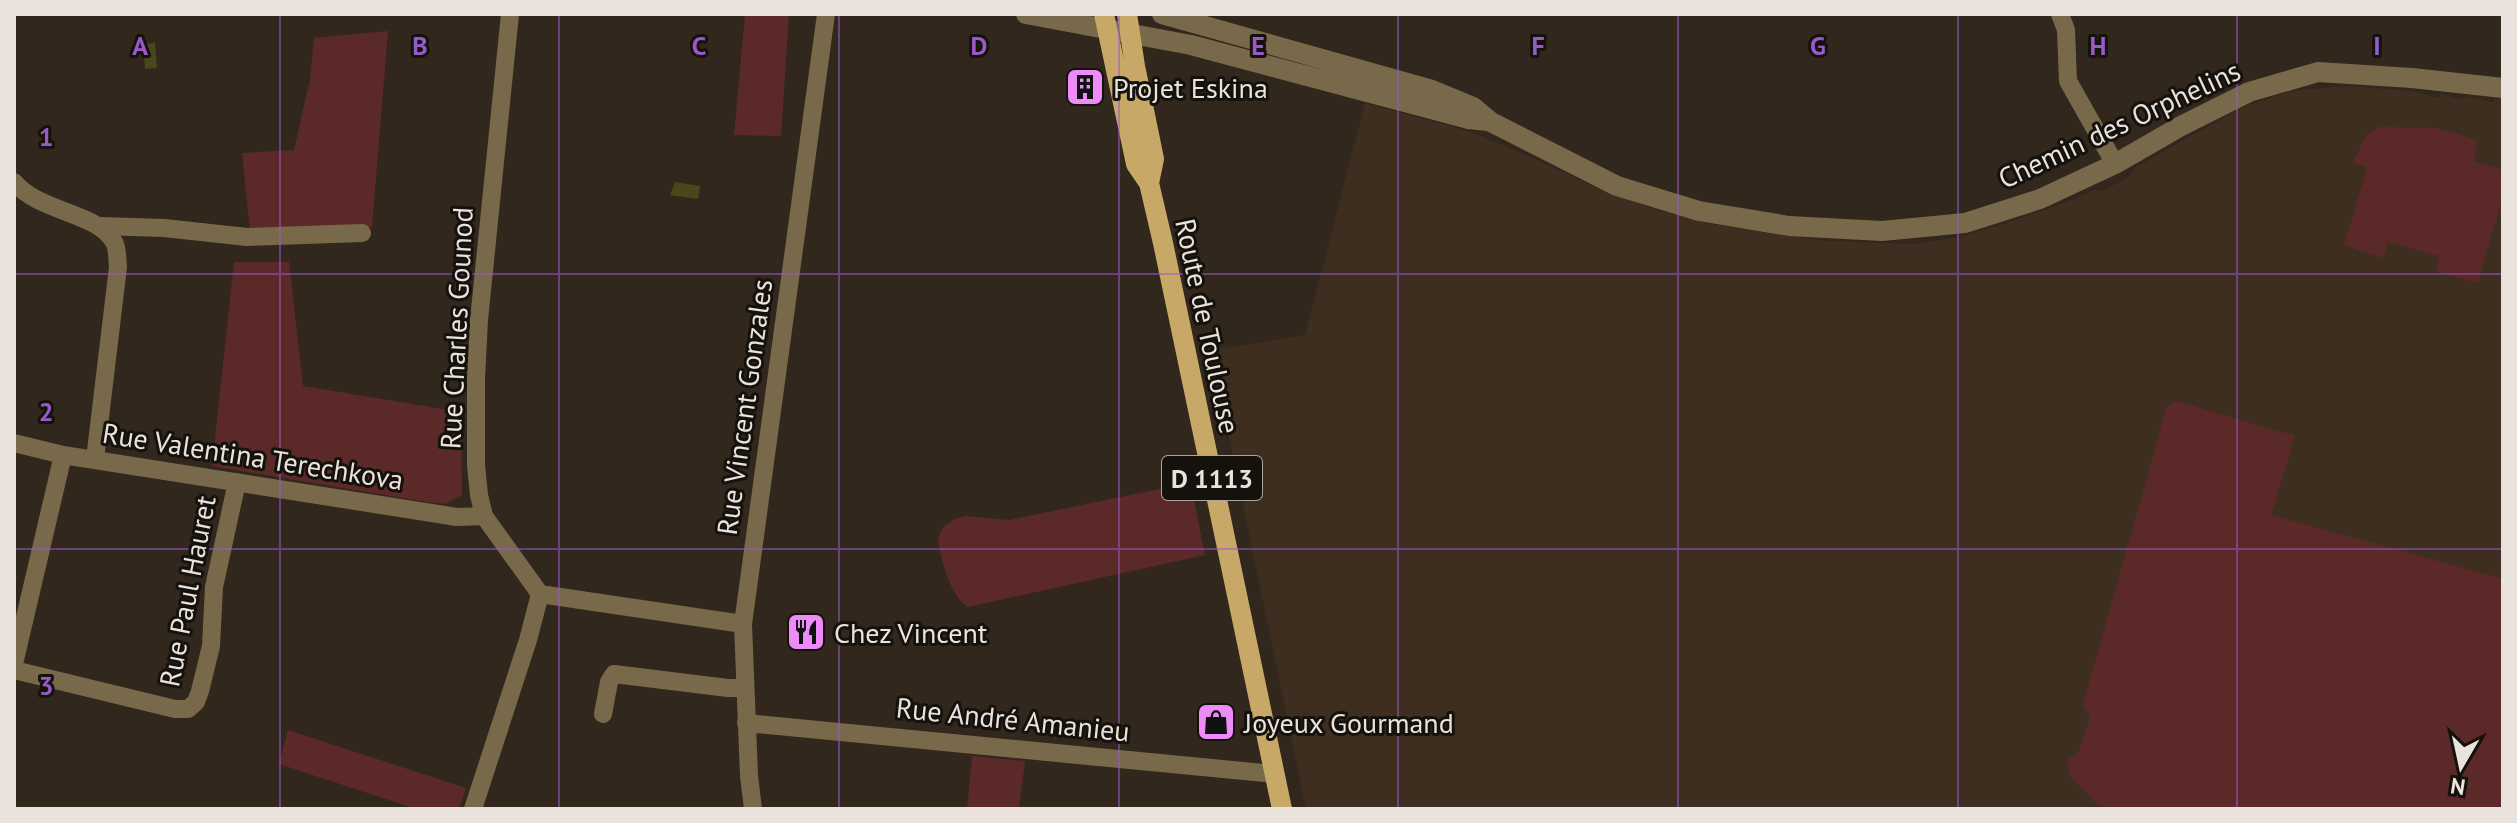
<svg xmlns="http://www.w3.org/2000/svg" width="2517" height="823" font-family="'PT Sans',sans-serif">
<style>
.built{fill:#3e2e20}
.green{fill:#5b2a28}
.water{fill:#4a471a}
.lines{fill:none;stroke-linecap:round;stroke-linejoin:round}
.minor{stroke:#78694a;stroke-width:18}
.tertiary{stroke:#78694a;stroke-width:20}
.primary{stroke:#c7a866;stroke-width:20}
.grid{fill:none;stroke:#975ac6;stroke-width:2;stroke-opacity:0.55}
.labels{text-anchor:middle;dominant-baseline:central;stroke-width:6;stroke-linejoin:round;paint-order:stroke}
.shield{fill:#15110c;stroke:#aaa39e;stroke-width:2}
.shield-label{font-size:26px;font-weight:bold;fill:#eae2dc}
.poi-label{font-size:28px;fill:#eae2dc;stroke:#15110c;text-anchor:start}
.street-label{font-size:28px;fill:#eae2dc;stroke:#15110c}
.grid-label{font-size:26px;text-anchor:middle;font-weight:bold;fill:#975ac6;stroke:#15110c;stroke-width:6;stroke-linejoin:round;paint-order:stroke}
</style>
<rect width="100%" height="100%" fill="#31271d"/>
<path class="built" d="M2347 86 2412 91 2439 98 2441 94 2463 100 2465 96 2494 102 2495 98 2503 99V601L2441 809H1306L1211 350 1305 335 1365 103 1465 130 1515 150 1604 191 1654 209 1707 223 1779 235 1828 241 1914 244 1963 236 1998 226 2070 201 2094 190 2103 191 2130 176 2134 168 2243 107 2292 91Z"/>
<path class="green" d="M745 14H789L781 136 734 135Z
M388 31 372 227 286 233 250 232 242 153 294 150 310 79 314 38Z
M2379 127 2437 128 2477 140 2474 162 2503 169V195L2478 283 2436 271 2439 256 2388 242 2383 258 2344 245 2367 168 2353 163 2365 137Z
M234 262H289L303 386 461 412 462 495 446 504 426 502 212 466Z
M2176 401 2295 436 2271 515 2503 579V809H2101L2088 793 2069 776 2067 760 2078 753 2090 717 2083 705 2167 406Z
M1169 487 1171 498 1193 494 1205 555 968 607C952 599 939 557 938 538L943 527 956 518 966 516 1009 520Z
M288 730 466 788 459 809H416L279 764Z
M972 756 1025 761 1019 809H967Z"/>
<path class="water" d="M155 43 157 68 145 69 143 44Z
M675 182 700 186 698 199 670 195Z"/>
<g class="lines">
<path class="minor" d="M2060 14 2066 30 2068 81 2115 164
M14 182C40 213 97 212 114 242 118 249 117 259 118 267L95 459
M100 226 164 228 247 237 362 233
M14 443 63 455 457 517 484 516
M540 594 743 624
M14 664 63 455
M14 670 175 709H188L196 702 200 691 211 646 214 587 237 482
M603 714 609 682 614 674 728 688H745
M746 723 1274 774
M473 809 528 640 540 594 484 516 479 495 476 465V378L479 320 510 14
M753 809 749 776 743 624 826 14"/>
<path class="tertiary" d="M1026 14 1191 45 1469 119 1488 121
M1162 14 1432 90 1473 107 1491 122 1617 186 1699 211 1789 226 1882 231 1965 223 2040 199 2115 164 2181 126 2249 92 2318 72 2412 78 2503 88"/>
<path class="primary" d="M1104 14 1136 164 1149 183 1163 243 1282 809
M1127 14 1135 66 1154 159 1149 183"/>
</g>
<path class="grid" d="M280 14V809M559 14V809M839 14V809M1119 14V809M1398 14V809M1678 14V809M1958 14V809M2237 14V809M14 274H2503M14 549H2503"/>
<defs>
<g id="building-square" transform="scale(2)"><rect x="-9" y="-9" width="18" height="18" rx="4" fill="#ed8cf9" stroke="#15110c"/><path d="M-4-6H4V6H1V3H-1V6H-4ZM-2.5-4.3h1.7v1.8h-1.7ZM.8-4.3h1.7v1.8H.8ZM-2.5-1h1.7V.8h-1.7ZM.8-1h1.7V.8H.8Z" fill="#111"/></g>
<g id="restaurant-square" transform="scale(2)"><rect x="-9" y="-9" width="18" height="18" rx="4" fill="#ed8cf9" stroke="#15110c"/><path d="M-5-6h1v4h1v-4h1v4h1v-4h1v5L-1.5 .5V6h-2V.5L-5-1ZM5-6V6H3V1.5H1.5Q1.5-4 5-6Z" fill="#111"/></g>
<g id="shop-square" transform="scale(2)"><rect x="-9" y="-9" width="18" height="18" rx="4" fill="#ed8cf9" stroke="#15110c"/><path d="M-5-2.5h2.3a2.7 3.5 0 0 1 5.4 0H5L5.5 6h-11ZM-1.5-2.5h3a1.5 2.3 0 0 0-3 0Z" fill="#111"/></g>
</defs>
<g fill-rule="evenodd">
<use href="#building-square" x="1085" y="87"/>
<use href="#restaurant-square" x="806" y="632"/>
<use href="#shop-square" x="1216" y="722"/>
</g>
<g class="labels">
<rect class="shield" x="1162" y="456" width="100" height="44" rx="6"/>
<g class="shield-label">
<text x="1212" y="478">D 1113</text>
</g>
<g class="poi-label">
<text x="1113" y="87">Projet Eskina</text>
<text x="834" y="632">Chez Vincent</text>
<text x="1244" y="722">Joyeux Gourmand</text>
</g>
<g class="street-label">
<text transform="translate(2119 124) rotate(-25)">Chemin des Orphelins</text>
<text transform="translate(1208 326) rotate(78)">Route de Toulouse</text>
<text transform="translate(456 328) rotate(-87)">Rue Charles Gounod</text>
<text transform="translate(744 407) rotate(-82)">Rue Vincent Gonzales</text>
<text transform="translate(253 456) rotate(9)">Rue Valentina Terechkova</text>
<text transform="translate(187 591) rotate(-79)">Rue Paul Hauret</text>
<text transform="translate(1013 719) rotate(6)">Rue André Amanieu</text>
</g>
</g>
<g class="grid-label">
<text x="140" y="55">A</text>
<text x="420" y="55">B</text>
<text x="699" y="55">C</text>
<text x="979" y="55">D</text>
<text x="1258" y="55">E</text>
<text x="1538" y="55">F</text>
<text x="1818" y="55">G</text>
<text x="2098" y="55">H</text>
<text x="2377" y="55">I</text>
<text x="46" y="146">1</text>
<text x="46" y="421">2</text>
<text x="46" y="695">3</text>
</g>
<rect width="2517" height="823" fill="none" stroke="#eae2dc" stroke-width="32"/>
<g transform="translate(2461 767) rotate(189)" stroke="#15110c" stroke-width="6" paint-order="stroke">
<path d="M0-6L14 30L0 20L-14 30Z" fill="#eae2dc"/>
<text y="-12" font-size="22" font-weight="bold" text-anchor="middle" fill="#eae2dc">N</text>
</g>
</svg>
